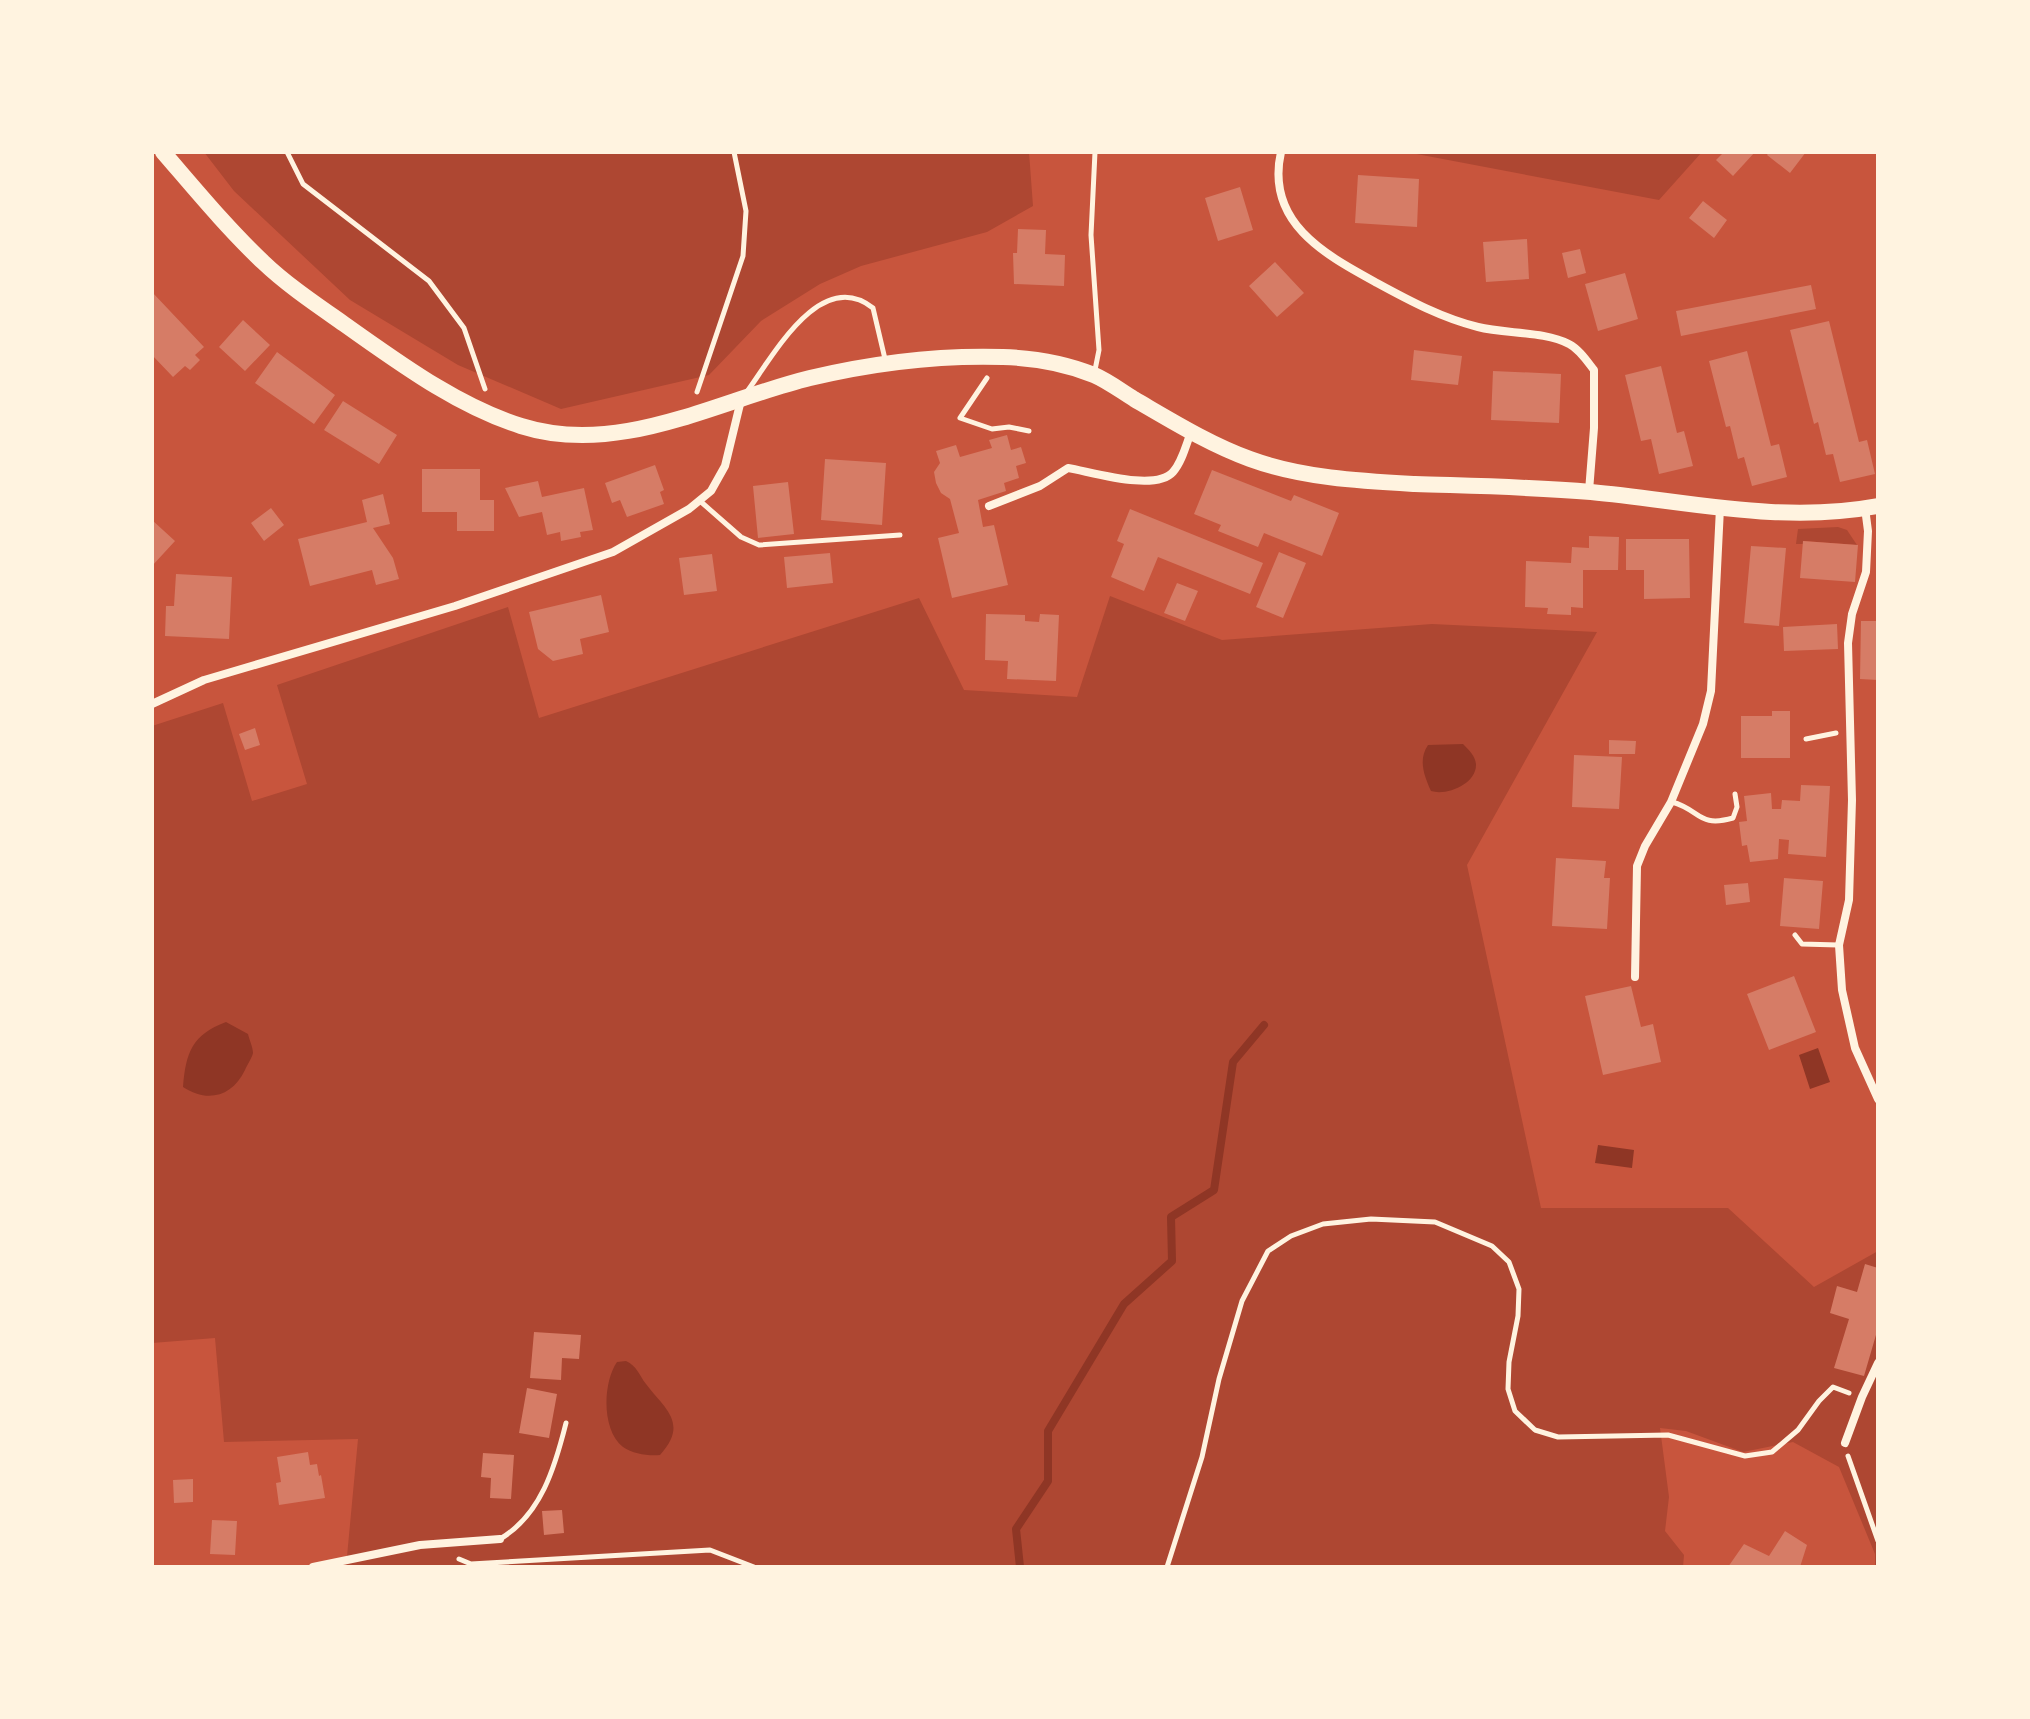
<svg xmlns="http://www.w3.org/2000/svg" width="2030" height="1719" font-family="'Source Serif 4',serif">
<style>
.green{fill:#ae4732}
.water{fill:#8f3625}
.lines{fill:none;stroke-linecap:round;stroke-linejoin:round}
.stream{stroke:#8f3625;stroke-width:8}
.building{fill:#d67c66}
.path{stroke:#fff3e0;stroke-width:5}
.service{stroke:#fff3e0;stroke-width:5}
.minor{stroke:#fff3e0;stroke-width:8}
.secondary{stroke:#fff3e0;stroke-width:16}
</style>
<rect width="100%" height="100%" fill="#c8553d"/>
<path class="green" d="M204 152H1029L1033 206 987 232 861 266 820 284 761 321 709 375 561 409 458 365 350 300 234 191Z
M1406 152H1702L1659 200Z
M1838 527 1847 530 1857 545 1804 541 1803 544H1796L1798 529Z
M1110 596 1222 640 1432 624 1597 632 1467 865 1541 1208H1728L1814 1287 1878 1251V1567H1875V1554L1839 1467 1793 1442 1743 1452 1686 1431 1660 1428 1669 1497 1665 1531 1684 1555 1683 1567H346L358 1439 224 1442 215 1338 152 1343V726L223 703 252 801 307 784 277 685 508 607 539 718 919 598 964 690 1077 697Z"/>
<path class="water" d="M1463 744C1469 750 1476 757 1476 765 1476 784 1447 796 1431 791 1424 775 1418 760 1428 745Z
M226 1022 248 1034C249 1039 253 1047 253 1053 252 1058 247 1065 245 1070 232 1097 207 1103 183 1087 186 1052 192 1035 226 1022Z
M1818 1048 1830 1082 1810 1089 1799 1055Z
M1598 1145 1634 1150 1632 1168 1595 1163Z
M626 1361C637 1366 639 1375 646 1384 665 1409 689 1423 660 1455 648 1456 633 1454 623 1447 601 1430 603 1382 617 1362Z"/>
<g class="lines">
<path class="stream" d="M1020 1567 1016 1529 1048 1481V1431L1124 1304 1172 1261 1171 1217 1214 1190 1233 1062 1264 1025"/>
</g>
<path class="building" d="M1724 152H1755L1733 176 1716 160Z
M1769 152H1806L1790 173 1767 155Z
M1358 175 1419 179 1417 227 1355 223Z
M1240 187 1253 230 1218 241 1205 198Z
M1703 201 1727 220 1714 238 1689 218Z
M1018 229 1046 230 1045 254 1065 255 1064 286 1014 284 1013 253H1017Z
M1527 239 1529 279 1486 282 1483 242Z
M1580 249 1586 273 1568 278 1562 253Z
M1275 262 1304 293 1277 317 1249 286Z
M1625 273 1638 319 1598 331 1585 284Z
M1811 285 1816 309 1681 336 1676 311Z
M152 292 204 347 195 355 200 360 190 370 185 366 173 377 152 355Z
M243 320 270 345 245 371 219 347Z
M1829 321 1859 442 1867 440 1875 474 1840 482 1833 454 1826 455 1818 422 1814 424 1790 330Z
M1414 350 1462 356 1458 385 1411 380Z
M1747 351 1771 446 1779 444 1787 477 1752 486 1744 457 1738 459 1730 426 1726 427 1709 361Z
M277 352 335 395 314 424 255 383Z
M1661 366 1677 433 1684 431 1693 466 1659 474 1651 439 1641 441 1625 375Z
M1493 371 1561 374 1559 423 1491 420Z
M343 401 397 435 379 464 324 430Z
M1007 435 1011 450 1021 447 1026 463 1016 466 1019 478 1004 483 1006 491 978 500 983 527 994 525 1008 585 952 598 938 538 959 533 950 499 941 493 936 483 934 472 940 463 936 451 956 445 960 457 992 448 989 440Z
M825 459 886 463 882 525 821 520Z
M655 465 664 490 660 492 664 504 627 517 620 500 612 503 605 483Z
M422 469H480V500H494V531H457V512H422Z
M1212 470 1291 501 1294 495 1339 513 1322 556 1264 533 1258 547 1218 531 1221 525 1194 514Z
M538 481 542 497 584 488 593 530 580 532 581 537 561 541 560 532 547 535 542 512 519 517 505 488Z
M788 482 794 534 758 538 753 486Z
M383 494 390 524 373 528 393 558 399 579 376 585 372 570 310 586 298 539 367 522 362 500Z
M271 508 284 525 264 541 251 523Z
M1130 509 1263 563 1250 594 1158 557 1144 591 1111 577 1124 544 1117 541Z
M152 520 175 541 152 566Z
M1589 536 1619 537 1618 570H1583V608L1571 607V615L1547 614 1548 608 1525 607 1526 561 1571 563 1572 547 1589 548Z
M1626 539H1689L1690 598 1644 599V570H1626Z
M1803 541 1858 545 1855 582 1800 578Z
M1751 546 1786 548 1779 626 1744 623Z
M1279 552 1306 563 1283 618 1256 607Z
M830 553 833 583 787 588 784 557Z
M712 554 717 591 684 595 679 558Z
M176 574 232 577 229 639 165 636 166 606H174Z
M1177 583 1198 591 1185 621 1164 613Z
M601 595 609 632 580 639 583 654 553 661 538 649 529 612Z
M986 614 1025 615V621L1039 622 1040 614 1059 615 1056 681 1007 679 1008 661 985 660Z
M1861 621H1878V680L1860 679Z
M1837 624 1838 649 1784 651 1783 627Z
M1772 711H1790V758H1741V716H1772Z
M255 728 260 745 245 750 239 734Z
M1609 740 1636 741 1635 754H1609Z
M1574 755 1622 757 1619 809 1572 807Z
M1801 785 1830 786 1826 857 1788 854 1789 840 1779 839 1778 859 1750 862 1747 845 1742 846 1739 822 1747 821 1744 796 1771 793 1772 809H1781L1782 800 1800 801Z
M1556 858 1606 861 1604 878H1610L1607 929 1552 926Z
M1784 878 1823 881 1819 929 1780 926Z
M1748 883 1750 902 1726 905 1724 885Z
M1794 976 1816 1032 1769 1050 1747 994Z
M1631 986 1641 1027 1653 1024 1661 1062 1603 1075 1585 996Z
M1865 1264 1878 1268V1328L1864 1376 1834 1368 1849 1319 1830 1313 1837 1286 1857 1292Z
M534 1332 581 1335 579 1359 562 1358 561 1380 530 1378Z
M527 1388 557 1394 549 1438 519 1433Z
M308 1452 310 1465 317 1464 319 1476 321 1475 325 1498 279 1505 276 1483 281 1482 277 1457Z
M483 1453 514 1455 511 1499 490 1498 491 1478 481 1477Z
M193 1479V1502L174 1503 173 1480Z
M562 1510 564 1533 544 1535 542 1511Z
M212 1520 237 1521 235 1555 210 1554Z
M1785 1531 1807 1545 1800 1567H1728L1744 1544 1769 1556Z"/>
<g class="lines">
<path class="path" d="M287 152 303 184 429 281 464 328 485 389
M987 378 960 418 992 429 1009 427 1029 431
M697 392 743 256 746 211 734 152
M1806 739 1836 733
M1848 1456 1878 1541
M459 1559 471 1564 710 1550 754 1567
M1167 1567 1202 1457 1219 1379 1242 1301 1268 1251 1291 1236 1323 1224 1371 1219 1435 1222 1492 1246 1509 1262 1519 1289 1518 1316 1509 1362 1508 1389 1515 1411 1535 1430 1558 1437 1668 1435 1745 1456 1772 1452 1798 1430 1819 1401 1833 1387 1849 1393"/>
<path class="service" d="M1095 152 1091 235 1099 350 1095 370
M746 393C772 358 820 266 873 308L885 359
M700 501 741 537 759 545 900 535
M1672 802C1701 810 1698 828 1733 818L1737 807 1735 794
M1795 935 1802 944 1838 945
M500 1539C541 1515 555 1467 566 1423"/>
<path class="minor" d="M1281 152C1265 223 1326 255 1377 283 1410 301 1442 318 1478 327 1505 334 1545 331 1569 344 1579 349 1587 361 1594 370V428L1589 491
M989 506 1040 486 1068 468C1092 472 1155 492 1173 472 1182 462 1186 445 1191 432
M1865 508 1868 531 1866 572 1852 614 1848 643 1852 800 1849 900 1839 945 1842 990 1855 1048 1878 1099
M152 704 204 680 455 606 613 552 689 509 711 491 725 466 741 400
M1635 977 1637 866 1645 846 1671 802 1703 724 1711 691 1720 508
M1845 1443 1862 1397 1878 1363
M313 1567 420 1545 500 1539"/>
<path class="secondary" d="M163 152C195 189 227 228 263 262 287 285 317 305 344 324 398 362 457 406 521 426 619 457 716 401 810 378 873 363 938 355 1003 357 1033 358 1067 364 1094 375 1108 381 1121 391 1134 399 1172 421 1209 444 1250 459 1302 478 1360 481 1415 484 1474 486 1533 487 1591 492 1687 501 1781 524 1878 506"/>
</g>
<rect width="2030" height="1719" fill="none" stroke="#fff3e0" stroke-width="308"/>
</svg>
